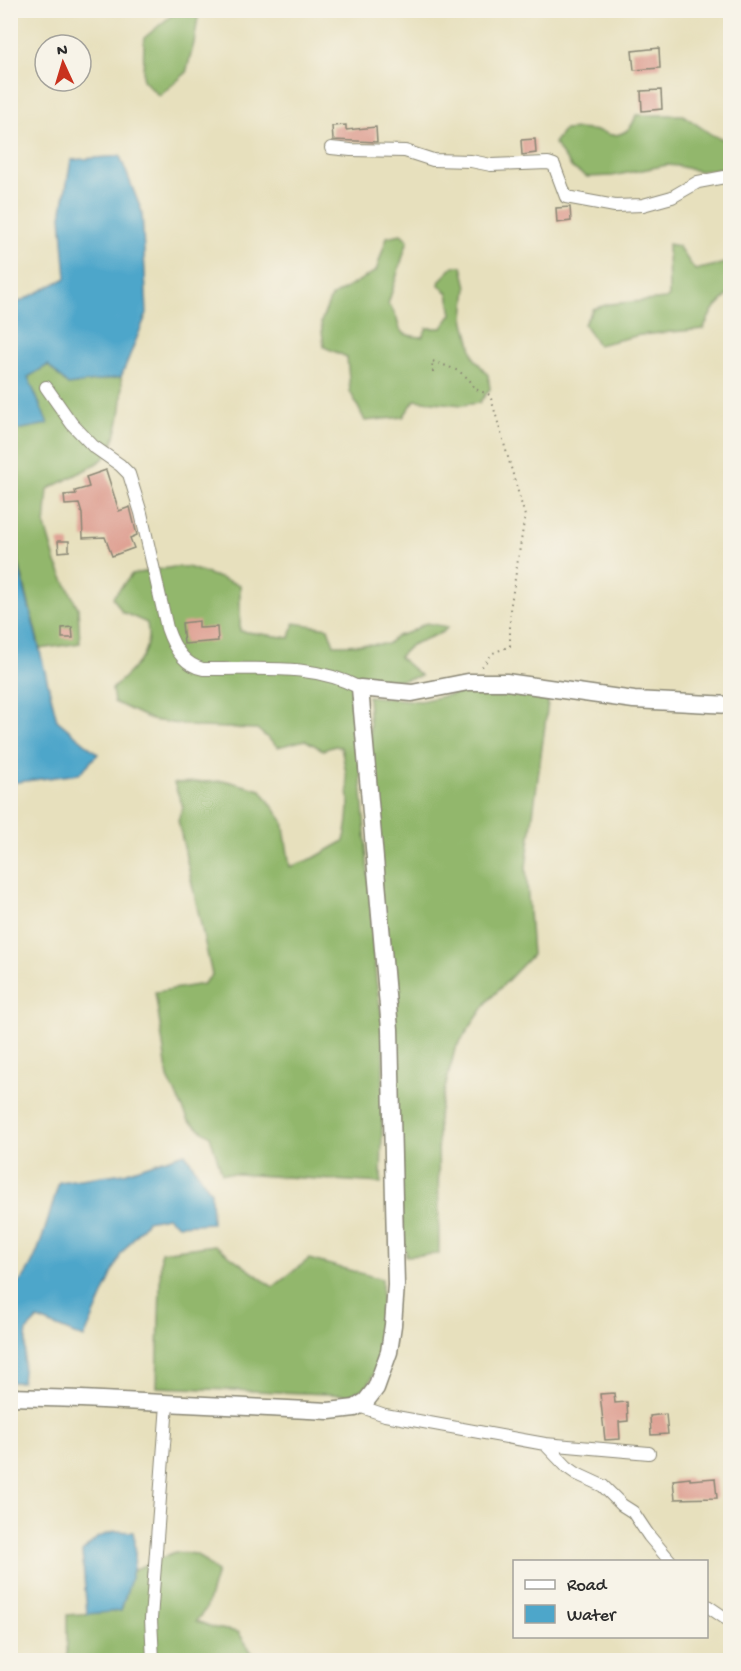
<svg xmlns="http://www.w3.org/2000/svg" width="741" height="1671" font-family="'Gochi Hand',sans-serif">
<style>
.forest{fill:#92b76c;stroke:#5e714c;stroke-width:1.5}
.water{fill:#4da6ca;stroke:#3c687a;stroke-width:1.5}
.building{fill:#dfa395}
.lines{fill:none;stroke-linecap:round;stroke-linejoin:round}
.street-casing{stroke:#898674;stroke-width:14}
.secondary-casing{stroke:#898674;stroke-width:19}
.path{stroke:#898674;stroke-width:2;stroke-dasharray:1.5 4.5;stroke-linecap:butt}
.street{stroke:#fff;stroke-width:12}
.secondary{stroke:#fff;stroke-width:16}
</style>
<rect width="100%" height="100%" fill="#f7f3e8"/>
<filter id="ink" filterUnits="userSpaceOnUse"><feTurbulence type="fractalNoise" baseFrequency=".0167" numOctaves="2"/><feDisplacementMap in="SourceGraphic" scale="12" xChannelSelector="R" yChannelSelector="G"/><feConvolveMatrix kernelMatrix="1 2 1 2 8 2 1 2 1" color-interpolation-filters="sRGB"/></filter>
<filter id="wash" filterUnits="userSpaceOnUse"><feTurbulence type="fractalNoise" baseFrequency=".008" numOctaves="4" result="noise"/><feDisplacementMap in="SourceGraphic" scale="24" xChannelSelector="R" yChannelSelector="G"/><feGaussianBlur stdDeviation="1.35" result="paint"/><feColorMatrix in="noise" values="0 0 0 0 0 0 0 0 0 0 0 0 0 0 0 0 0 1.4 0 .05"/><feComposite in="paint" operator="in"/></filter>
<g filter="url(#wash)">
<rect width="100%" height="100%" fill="#e7e0bd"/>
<path class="forest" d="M177 11H199L194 43 186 73 159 96 143 80 144 38Z
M636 115H683L712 135 726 140C732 151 732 158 725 169L698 171 678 166 667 165 612 176 587 177 572 168 554 143 564 130C575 129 587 129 598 131 603 131 608 135 612 135 626 135 633 126 636 115Z
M401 234 408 240 388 304C407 323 387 335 422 337L427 328H442L452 314 448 293 439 285 440 280 454 266H462L467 287 464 318 474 358 488 375 490 389 479 403 462 405 415 400 403 417 365 421 350 391 347 357 324 347 321 322 331 297 376 271 387 237Z
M668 244 678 246 695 270 730 262V293L713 310 703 329 640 335 598 345 584 324 593 309 609 304 666 299 669 296Z
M48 365 68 385 121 377C125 398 118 441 104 458 99 464 58 484 48 489L45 526 56 563 78 608 80 643 40 649 11 530 10 431 48 424 28 377Z
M174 567H188L240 585V631L290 638 294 623 328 628 334 645 387 644 397 636 410 632 426 623 448 627 443 632 411 645 399 657 421 676 402 680H368L350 696 359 752 376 980 384 1030 381 1183 222 1173 210 1136 189 1121 168 1078 155 992 203 984 212 975 178 820 183 807 174 783 227 781 261 790 283 821 290 867 314 858 344 841C353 808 348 780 341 747L335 746 323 750 305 740 278 747 257 729 199 727 152 720 114 702 112 689C133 669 153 655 147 623L122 612 113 597 132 574Z
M468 691 549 695 526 867 532 955 488 1001 455 1049 438 1117 439 1254 406 1256 398 1173 368 696 420 701Z
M215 1245 273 1287 309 1259 382 1279 380 1363 367 1387 350 1395 157 1387 161 1252Z
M175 1552 196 1554 217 1572 206 1609 196 1621 215 1628 238 1632 257 1660H67V1615L121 1611 133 1570Z"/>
<path class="water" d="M120 156 142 212 147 313 121 377 68 385 48 365 28 377 48 424 11 431V306L66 278 61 216 71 160Z
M10 530 57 720 98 754 79 774 11 783Z
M185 1153 211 1192 212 1223 178 1225 167 1217 147 1221 121 1254 84 1338 38 1319 27 1330 22 1382H11V1288C35 1280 51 1207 59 1182L124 1173Z
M115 1531 133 1532C141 1557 128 1586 121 1611L87 1614 82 1552 98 1537Z"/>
<g id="blocks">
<path class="building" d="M659 48 660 68 634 70 632 51Z
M661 90 662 109 642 111 641 91Z
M346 125V130L376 127 377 142 333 140 332 126Z
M535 139 536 153 522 155 521 140Z
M570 207 571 221 557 223 556 208Z
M106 470 119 511 130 507 137 535 130 538 134 548 112 556 105 537 83 538 82 514 79 504 65 505 64 495 76 494 75 491 89 487 86 477Z
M58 541H69V551L59 552Z
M199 621V628L217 627 218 641 184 644 182 623Z
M72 627 73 638H62V628Z
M614 1393 615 1403 627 1402 628 1421 619 1422 620 1439 605 1440 600 1394Z
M666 1414 668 1434 651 1435 650 1416Z
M690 1478V1480L715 1478 717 1498 675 1499 673 1480Z"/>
</g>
</g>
<g filter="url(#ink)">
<use href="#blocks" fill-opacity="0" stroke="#898674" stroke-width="1.5"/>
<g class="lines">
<g class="street-casing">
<path id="street" d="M331 148 351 150 405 151 433 160 471 161 491 165 548 163 554 165 566 197 615 206 643 205 672 197 698 182 730 176
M46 387 72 424 93 446 120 465 129 474 141 513 167 628C173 646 184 665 203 669 256 670 312 662 360 688
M359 1406 385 1415 545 1444 649 1453
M545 1444 567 1467 577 1474 603 1486 622 1505 633 1512 649 1536 671 1562
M706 1605 725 1618H730
M153 1660 151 1619 167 1404"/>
</g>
<g class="secondary-casing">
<path id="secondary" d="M10 1397 81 1399 329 1411 355 1408 366 1401 376 1388 389 1352 393 1325 396 1285 390 1029 360 688 412 693 468 682H506L634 700 730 705"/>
</g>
<path class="path" d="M433 372 432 361C449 367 467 371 475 389L490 395 525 516 510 610V646L493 653 480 669"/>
<use href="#street" class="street"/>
<use href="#secondary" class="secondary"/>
</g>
</g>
<rect width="741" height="1671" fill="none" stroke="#f7f3e8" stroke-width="36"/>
<rect x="513" y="1560" width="195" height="78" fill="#f7f3e8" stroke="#a5a39c" stroke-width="1.5"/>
<rect x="525" y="1580" width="30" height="9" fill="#ffffff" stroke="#a5a39c" stroke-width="1.5"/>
<text x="567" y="1590" font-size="18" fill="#2b2b2b">Road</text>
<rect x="525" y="1605" width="30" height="18" fill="#4da6ca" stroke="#a5a39c" stroke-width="1.5"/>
<text x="567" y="1620" font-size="18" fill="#2b2b2b">Water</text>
<g transform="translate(63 63) rotate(356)"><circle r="28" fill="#f7f3e8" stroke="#a5a39c" stroke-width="1.5"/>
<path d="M0-4.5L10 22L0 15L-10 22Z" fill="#c8321e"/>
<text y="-9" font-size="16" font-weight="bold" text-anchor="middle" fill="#2b2b2b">N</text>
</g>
</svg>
